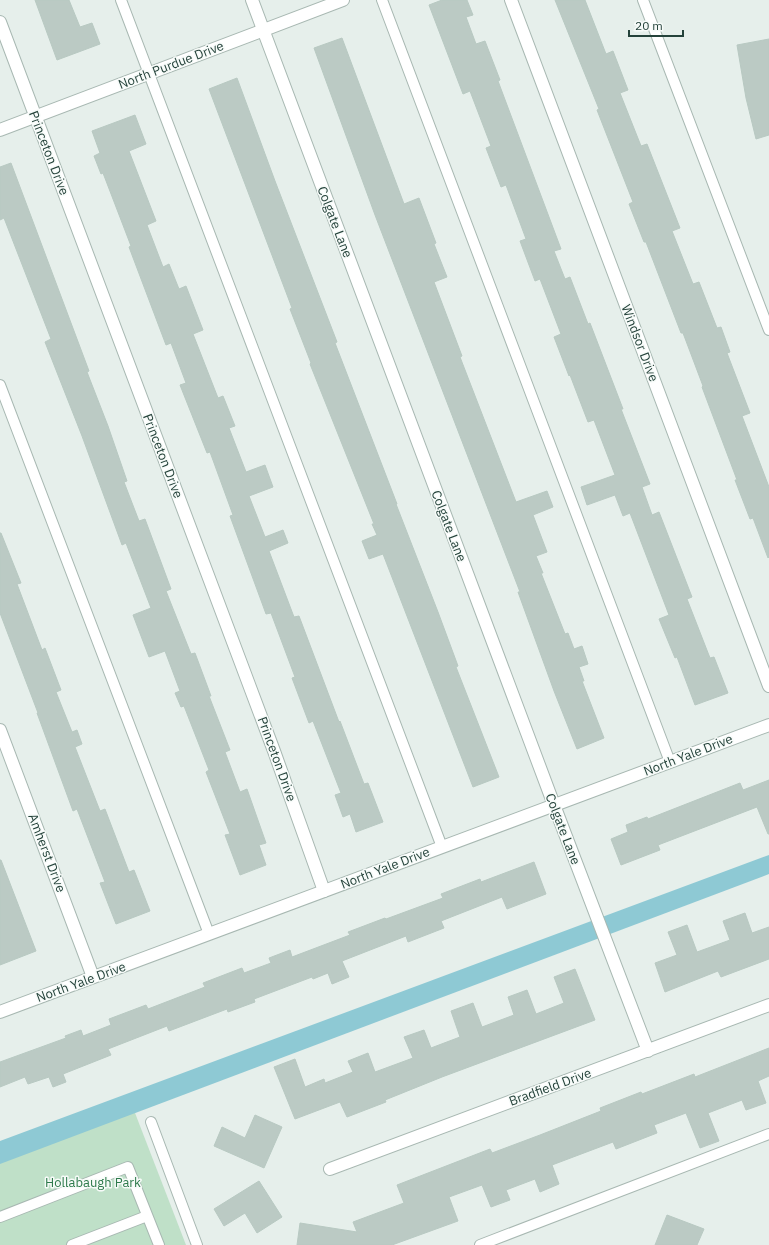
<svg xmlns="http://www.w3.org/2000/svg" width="769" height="1245" font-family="'IBM Plex Sans',sans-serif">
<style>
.green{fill:#bfe0c8}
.water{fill:#8ec9d4}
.building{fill:#bbcac4;stroke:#b8c9c2}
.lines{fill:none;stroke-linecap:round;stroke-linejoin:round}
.service-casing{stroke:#a8b8b2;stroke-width:12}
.minor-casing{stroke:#a8b8b2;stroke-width:14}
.tertiary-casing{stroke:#a8b8b2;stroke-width:14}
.service{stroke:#fff;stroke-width:10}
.minor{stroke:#fff;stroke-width:12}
.tertiary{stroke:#fff;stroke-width:12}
.labels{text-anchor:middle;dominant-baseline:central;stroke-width:3;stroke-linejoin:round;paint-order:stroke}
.street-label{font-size:13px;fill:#24423a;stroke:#f7fbf9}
.park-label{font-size:13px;fill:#2d7a4b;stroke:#f7fbf9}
</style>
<rect width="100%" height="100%" fill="#e6efeb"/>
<path class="green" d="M130 1100 186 1245H0V1149Z"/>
<path class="water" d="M769 855V874L0 1164V1141Z"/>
<path class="building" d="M35 0H69L80 27 92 23 100 44 57 60Z
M442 0H467L473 15 466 17 476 44 485 41 500 80 498 81 561 249 554 251 565 279 570 277 588 324 590 323 623 409H621L650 484 642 487 652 515 659 512 692 597 687 599 710 658 714 657 728 693 695 705 677 657 675 658 659 619 669 615 630 513 623 516 615 495 587 505 581 487 615 475 594 420 588 422 570 375 569 376 554 337 561 334 540 279 535 281 520 241 526 239 506 185 501 187 486 148 491 146 470 91 463 94 429 5Z
M555 0H585L606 54 613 51 628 90 620 93 641 146 647 144 680 228 672 231 693 284 699 282 717 328 721 327 730 352 727 353 750 413 742 416 769 487V557L768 558 753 518 750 519 735 480H737L702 387 703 386 683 333H681L646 242H644L629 204 633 202 597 110 599 109Z
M342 38 404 204 419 198 436 243 434 244 447 277 434 282 462 356 460 357 516 502 547 491 553 507 533 515 547 552 536 556 543 573H541L565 634 568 633 574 649 582 646 588 664 579 667 584 681H582L604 738 577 749 554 691 518 592H520L375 215 314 48Z
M769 39V135L756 139 746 98 737 45Z
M237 78 275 181 337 342 335 343 397 504H396L438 612 458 666 456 667 499 777 473 787 383 554 369 559 362 541 377 535 372 524H374L310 364 311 363 290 309 292 308 209 89Z
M135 115 146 144 129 151 156 221 147 225 163 267 169 264 179 289 186 286 203 330 193 334 218 398 223 396 235 426 229 428 246 472 265 465 273 487 249 496 265 537 283 530 288 543 269 551 294 617 299 616 339 722 340 721 364 784 368 783 383 822 356 832 350 814 343 817 335 795 341 793 313 721 309 723 292 678 295 677 271 613 266 614 230 516 233 515 210 452 207 453 180 385 186 383 171 343 166 345 129 247 131 246 103 173 101 174 94 156 100 153 92 131Z
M11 163 89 371 87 372 108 426 127 481 124 482 139 521 145 519 171 589 166 591 191 654 195 653 211 696H209L230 750 225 752 240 792 247 789 266 843 259 845 266 865 240 875 225 835 230 834 206 772 209 770 184 706 181 707 175 693 180 691 165 651 149 657 133 615 151 608 126 543 122 545 82 436 45 342 51 339 4 218 0 220V167Z
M0 533H1L21 583 17 584 42 650 45 648 61 690 56 692 72 732 77 730 82 744 75 747 100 811 105 809 129 872 134 870 150 911 116 924 100 883 105 882 77 809 73 811 37 713H38L0 613Z
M769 780V834H768L757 807 658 845 660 850 621 865 611 839 628 832 626 825 647 817 648 819 740 783 743 790Z
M0 860H1L36 951 0 965Z
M534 862 546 894 507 909 502 897 441 921 444 928 408 942 406 936 342 961 349 977 332 984 328 973 313 979 312 977 254 999 255 1002 228 1012 227 1009 169 1031 167 1026 108 1049 111 1055 63 1074 66 1082 53 1087 49 1077 28 1084 25 1077 0 1087V1062L66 1038 65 1036 81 1030 83 1036 111 1025 109 1019 146 1005 148 1009 205 987 203 983 242 968 244 973 271 963 269 958 290 950 292 957 350 935 348 932 385 918 386 919 443 898 441 894 480 879 481 882Z
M745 913 752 933 769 927V959L721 977 718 971 665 992 655 963 677 955 668 932 687 925 697 952 730 940 723 921Z
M575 969 595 1020 442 1077 385 1100 386 1102 347 1117 340 1102 295 1119 274 1067 295 1059 305 1087 324 1079 325 1083 353 1072 348 1061 368 1053 375 1072 413 1058 404 1037 424 1030 431 1048 460 1037 451 1011 473 1003 482 1027 514 1015 508 997 527 990 536 1014 564 1003 554 977Z
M769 1048V1076L758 1081 766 1103 746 1110 742 1100 708 1113 719 1141 700 1148 686 1113 654 1125 657 1133 616 1149 613 1142 552 1165 559 1184 540 1192 535 1179 506 1190 510 1200 491 1207 482 1185 449 1197 458 1221 392 1245H297L300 1223 357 1232 353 1222 404 1203 397 1185 490 1149 492 1153 540 1135 601 1111 600 1108 641 1092 642 1094 694 1074 695 1077Z
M255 1115 282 1127 264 1168 214 1146 222 1127 245 1138Z
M259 1181 282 1217 257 1233 245 1213 224 1226 214 1209Z
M667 1215 704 1229 697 1245H655Z"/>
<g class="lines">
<g class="service-casing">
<path id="service" d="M121 0 442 847
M382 0 670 762
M643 0 769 330
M0 385 209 934
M151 1122 197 1245
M0 1217 128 1167 159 1245
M72 1245 147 1216
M480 1245 769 1134"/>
</g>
<g class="minor-casing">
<path id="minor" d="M252 0 554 805 648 1051
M511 0 769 686
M0 22 274 751 324 891
M0 730 93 977
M330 1169 769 1005"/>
</g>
<g class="tertiary-casing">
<path id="tertiary" d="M0 130 343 0
M0 1012 769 725"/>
</g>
<use href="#service" class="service"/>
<use href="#minor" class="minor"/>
<use href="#tertiary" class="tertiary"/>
</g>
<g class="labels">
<g class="street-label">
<text transform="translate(171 65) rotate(-21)">North Purdue Drive</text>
<text transform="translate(49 153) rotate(69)">Princeton Drive</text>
<text transform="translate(335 222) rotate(69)">Colgate Lane</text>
<text transform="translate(640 343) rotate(69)">Windsor Drive</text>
<text transform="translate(163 456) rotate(69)">Princeton Drive</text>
<text transform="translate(449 526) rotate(69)">Colgate Lane</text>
<text transform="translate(688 755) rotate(-21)">North Yale Drive</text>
<text transform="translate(277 759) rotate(70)">Princeton Drive</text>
<text transform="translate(563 829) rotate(69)">Colgate Lane</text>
<text transform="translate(47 853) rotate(69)">Amherst Drive</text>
<text transform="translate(385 868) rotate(-21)">North Yale Drive</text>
<text transform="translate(81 982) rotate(-20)">North Yale Drive</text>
<text transform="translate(550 1087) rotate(-20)">Bradfield Drive</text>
</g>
<g class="park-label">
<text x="93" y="1182">Hollabaugh Park</text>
</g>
</g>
<path d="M629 30v6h54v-6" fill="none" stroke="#24423a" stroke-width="2"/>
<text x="635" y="30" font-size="12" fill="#24423a" stroke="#f7fbf9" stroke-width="3" paint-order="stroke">20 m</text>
</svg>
